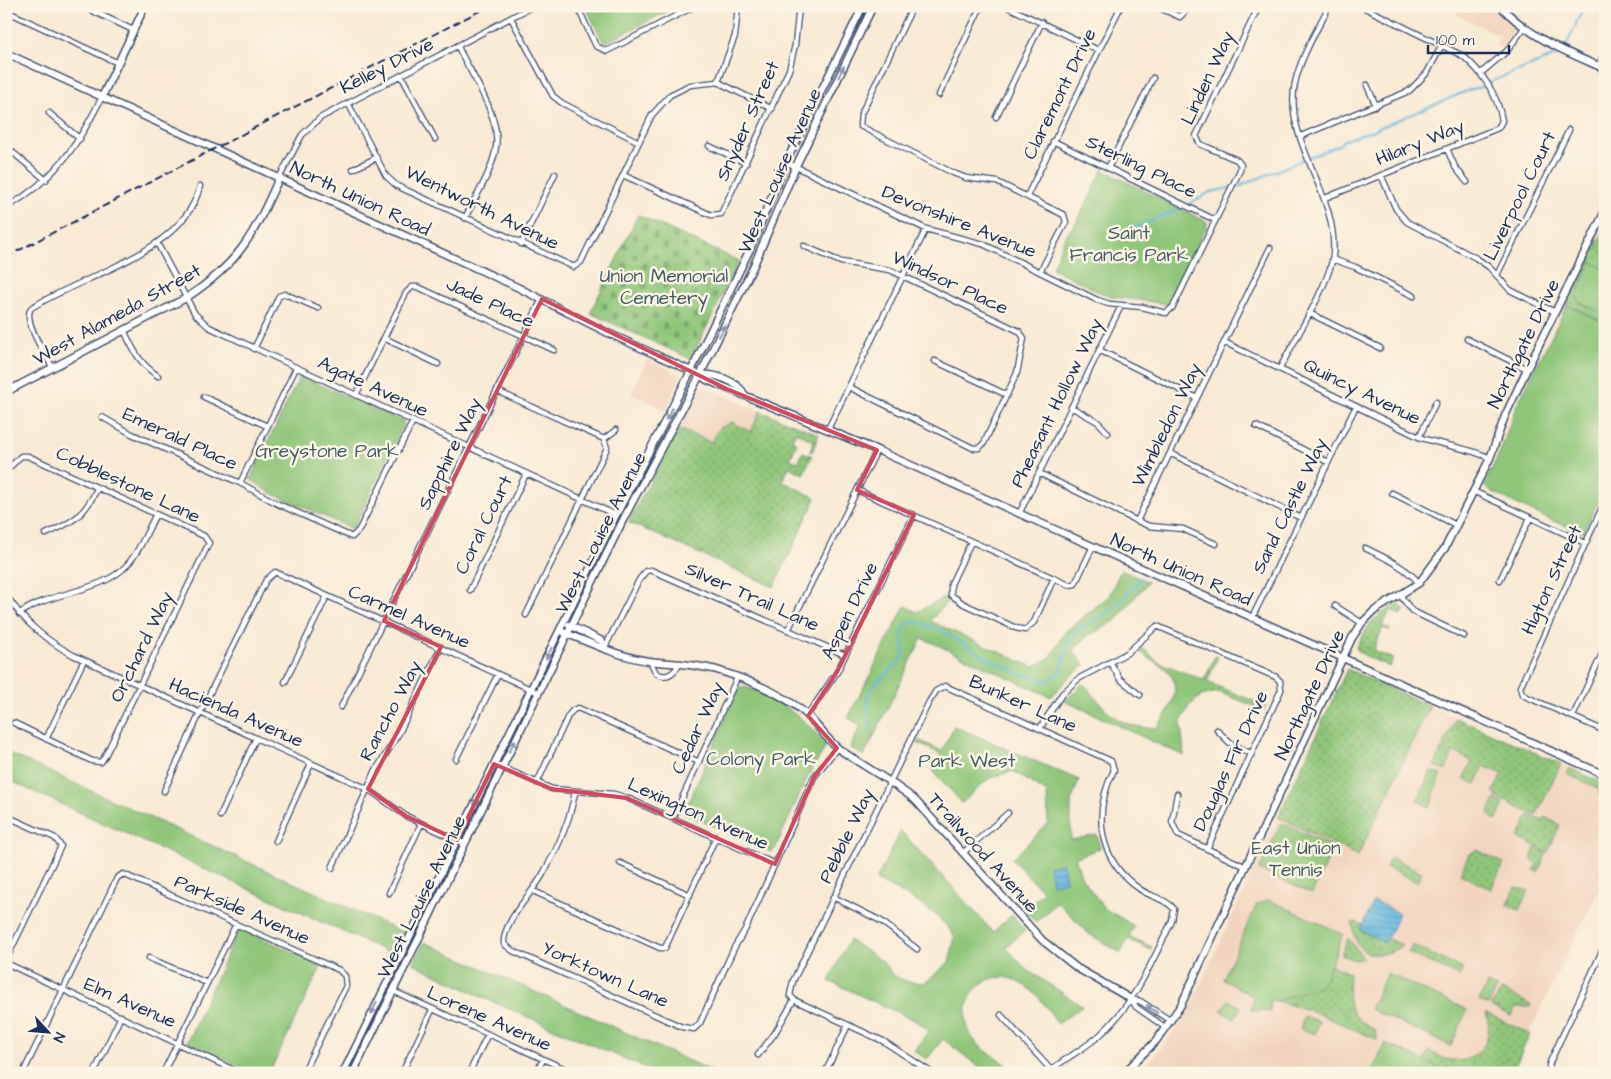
<svg xmlns="http://www.w3.org/2000/svg" width="1611" height="1079" font-family="'Architects Daughter',sans-serif">
<style>
.built{fill:#f2d4be}
.grass{fill:url(#grass-dots);stroke:#557a6c}
.cemetery{fill:url(#cemetery-stones);stroke:#557a6c}
.green{fill:#8fc679;stroke:#557a6c}
.water{fill:url(#water-rules);stroke:#3e739e}
.lines{fill:none;stroke-linecap:round;stroke-linejoin:round}
.stream{stroke:#61b7de;stroke-width:2}
.street-casing{stroke:#3c4b70;stroke-width:7}
.secondary-casing{stroke:#3c4b70;stroke-width:9}
.street{stroke:#fff;stroke-width:4.5}
.secondary{stroke:#fff;stroke-width:6}
.rail{stroke:#1b2f5e;stroke-width:2;stroke-dasharray:8 4;stroke-linecap:butt}
.oneway{fill:#8d97ae}
.marked{fill:none;stroke:#d1495b;stroke-width:4;stroke-linejoin:round}
.labels{text-anchor:middle;dominant-baseline:central;stroke-width:5;stroke-linejoin:round;paint-order:stroke}
.street-label{font-size:19px;fill:#1b2f5e;stroke:#fcf5e5}
.park-label{font-size:19px;fill:#3e5c66;stroke:#fcf5e5}
</style>
<defs>
<pattern id="grass-dots" width="8" height="8" patternUnits="userSpaceOnUse" patternTransform="scale(1.25)"><rect width="8" height="8" fill="#8fc679"/><path d="M2 2h.1M6 6h.1" fill="none" stroke="#74a166" stroke-width="1.8" stroke-linecap="round"/></pattern>
<pattern id="cemetery-stones" width="16" height="16" patternUnits="userSpaceOnUse" patternTransform="scale(1.25)"><rect width="16" height="16" fill="#8fc679"/><path d="M2 7V4a2 2 0 0 1 4 0v3zM10 15v-3a2 2 0 0 1 4 0v3z" fill="#74a166"/></pattern>
<pattern id="water-rules" width="6" height="5" patternUnits="userSpaceOnUse" patternTransform="scale(1.25)"><rect width="6" height="5" fill="#61b7de"/><path d="M0 2.5h6" fill="none" stroke="#4f95b7"/></pattern>
</defs>
<rect width="100%" height="100%" fill="#fcf5e5"/>
<filter id="ink" filterUnits="userSpaceOnUse"><feTurbulence type="fractalNoise" baseFrequency=".02" numOctaves="2"/><feDisplacementMap in="SourceGraphic" scale="10" xChannelSelector="R" yChannelSelector="G"/><feConvolveMatrix kernelMatrix="1 2 1 2 8 2 1 2 1" color-interpolation-filters="sRGB"/></filter>
<filter id="wash" filterUnits="userSpaceOnUse"><feTurbulence type="fractalNoise" baseFrequency=".0096" numOctaves="4" result="noise"/><feDisplacementMap in="SourceGraphic" scale="20" xChannelSelector="R" yChannelSelector="G"/><feGaussianBlur stdDeviation="1.12" result="paint"/><feColorMatrix in="noise" values="0 0 0 0 0 0 0 0 0 0 0 0 0 0 0 0 0 1.4 0 .05"/><feComposite in="paint" operator="in"/></filter>
<g filter="url(#wash)">
<rect width="100%" height="100%" fill="#f8ead4"/>
<path class="built" d="M1446 6H1492L1511 25 1513 32 1500 48 1495 44 1501 36 1456 15 1457 12Z
M647 359 681 375 666 410 631 394Z
M704 386 760 411 751 432 719 428 711 442 679 429 699 388Z
M1347 669 1605 784V876L1510 1073H1137L1163 1046 1189 1009Z"/>
<path class="grass" d="M1605 228V323L1567 305Z
M760 411 819 434 812 452 810 451 814 441 796 432 792 440 797 443 790 459 798 462 803 452 812 456 803 474 789 467 782 481 816 498 774 587 628 522 679 429 711 442 719 428 732 422 751 432Z
M1395 604 1400 605 1405 610 1401 615 1391 610 1382 626 1390 630 1383 628 1374 648 1376 652 1393 659 1389 667 1358 652 1356 647 1371 622Z
M1347 669 1430 706 1358 856 1278 817Z
M1456 718 1561 764 1536 816 1496 797 1497 795 1493 793 1502 774 1484 766 1476 784 1463 779 1472 761 1454 752 1445 771 1434 766Z
M1570 768 1605 784 1603 795 1598 793 1599 789 1567 774Z
M1431 771 1441 775 1430 807 1417 801Z
M1495 799 1504 804 1496 821 1488 814Z
M1529 815 1543 821 1545 817 1560 825 1548 852 1518 838Z
M1535 848 1547 853 1538 872 1534 870 1537 864 1531 859Z
M1477 850 1504 863 1491 889 1460 874 1469 854Z
M1391 857 1422 872 1417 882 1386 867Z
M1516 887 1529 891 1520 910 1507 906Z
M1356 922 1362 925 1360 930 1385 942 1387 938 1402 945C1391 955 1369 959 1359 946 1354 940 1354 930 1352 923Z
M1348 938 1364 959 1354 960 1341 954Z
M1412 945 1463 969 1459 976 1408 953Z
M1331 965 1349 973C1348 1001 1345 1015 1374 1029L1378 1040 1312 1011 1276 1001 1323 985Z
M1487 984 1497 988 1489 1005 1479 1001Z
M1502 990 1531 1005 1530 1007H1516L1511 1016 1491 1006Z
M1486 1013 1530 1034 1512 1073H1450L1424 1061 1429 1051C1436 1054 1443 1059 1451 1060 1479 1065 1495 1037 1486 1013Z"/>
<path class="cemetery" d="M638 215 739 261 691 359 590 313Z"/>
<path class="green" d="M585 6H678L607 42 602 39Z
M1103 170 1207 222V225L1168 304 1114 297 1099 292 1052 268 1065 237 1078 220Z
M1591 262 1605 269V314L1579 302 1577 294Z
M1567 305 1605 323V488L1583 532C1573 532 1489 492 1484 486L1502 447 1515 409Z
M300 376 402 421 404 424 353 529 269 492 250 479Z
M1121 570 1148 582 1115 621 1088 636 1074 649 1073 651 1085 665 1069 677 1051 697 922 638 864 756 850 748 861 725 848 718 905 606 917 612 945 597 948 601 930 621 1033 667 1051 657 1065 632 1109 596Z
M1143 648 1158 662 1204 680 1215 656 1218 657 1207 682 1266 706 1264 710 1218 692 1201 696 1189 706 1181 722 1184 756 1065 701 1083 683C1108 711 1115 728 1156 728 1170 711 1187 684 1162 666 1154 661 1146 657 1139 651Z
M742 687C765 689 817 726 826 747L809 774 775 849 771 852 684 813 738 689Z
M954 726 1079 780 1071 802V840L1097 835 1100 848 1075 858 1082 878 1104 908 1134 926 1129 936 1152 947 1151 950 1128 939 1121 953 1089 934 1057 902 1036 922 1024 910 1043 892 1012 859 1048 823 1047 793 1013 771 988 779 962 803 933 771 941 754 917 743 918 740 942 751Z
M6 752 404 933 394 955 6 779Z
M1281 823 1334 847 1312 894 1259 870Z
M901 831 993 932 1012 915 1025 931 1006 947 1026 969 1082 1006 1058 1024C1046 1006 1034 987 1012 979 977 968 952 1012 975 1041 982 1050 996 1057 1006 1064L996 1073H974L979 1067 943 1039 927 1059 914 1051 929 1030 914 1020 829 981 849 940 882 961 894 976 909 982 925 983 949 962 955 937C937 909 905 895 876 880Z
M1269 900 1343 934 1323 985 1276 1001 1270 1000V1012L1251 1010 1254 997 1223 979 1257 904Z
M239 928 322 965 269 1073H248L241 1067 187 1042Z
M424 942 716 1073H657L484 998 413 963Z
M1387 973 1467 1010 1451 1046 1370 1009Z
M1228 1000 1241 1007 1234 1019 1221 1011Z
M1304 1017 1319 1021 1315 1034 1300 1029Z
M1385 1043 1450 1073H1371Z"/>
<path class="water" d="M1063 863 1066 881 1052 884 1049 866Z
M1374 901 1399 913 1385 943 1360 930Z"/>
<g class="lines">
<path class="stream" d="M1565 49 1584 6
M1110 238 1180 209 1210 192 1240 186 1341 144 1342 141 1374 130 1472 89 1486 86 1487 83 1563 53
M871 729 867 696 873 686 901 661 904 651 902 630C904 627 907 623 911 622 924 619 969 646 980 654 993 663 1030 678 1045 681 1072 671 1059 656 1071 638 1081 623 1100 621 1112 609 1123 599 1132 588 1142 578"/>
</g>
</g>
<g filter="url(#ink)">
<g class="lines">
<g class="street-casing">
<path id="street" d="M82 6 133 30
M577 6 596 46 607 51 695 6
M913 6 861 114 860 126 953 173 966 178 997 182 1064 215 1066 222 1040 272
M1006 6 1098 50
M1155 6 1180 17 1190 6
M6 11 118 63
M511 18 553 96 562 103 639 142
M458 47C471 74 501 117 496 147 492 172 476 196 465 218
M1598 66 1605 54
M1481 73 1507 51 1524 28
M401 75 435 139
M718 82 735 36 738 6
M1367 85 1376 106
M939 95 981 6
M348 103 386 176 397 186 574 267 581 262 652 115 670 95 690 85 718 82 772 109
M49 113 80 139
M996 117 1042 22
M1301 136 1409 91 1427 73 1442 45
M1053 141 1215 220
M709 146 746 163
M1447 149 1455 167 1467 182
M11 151 46 180
M786 162 926 229 983 244 1097 300 1109 304 1142 307 1166 313 1173 307 1240 170 1241 165 1237 160 1200 144 1196 136 1259 6
M1108 168 1153 78
M353 169 376 158
M623 175 711 215 721 214 789 70 795 45 799 6
M1381 175 1396 209 1407 222 1476 258 1489 267 1510 290 1555 312
M279 178 302 135 320 118 533 6
M1027 196 1121 6
M1325 198 1498 128 1502 121C1498 95 1482 72 1463 56L1361 6
M6 208C55 179 77 147 102 97
M157 243 195 314 209 327 616 515
M521 244 555 174
M804 246 841 262 890 270 1019 331 1024 338 1017 373 984 443 979 448H973L849 387
M1332 259 1355 267 1414 296
M1497 275 1569 130
M1309 313 1380 348
M124 330C133 350 140 364 158 376
M384 338 438 364
M1467 339 1527 369
M1224 342 1419 437C1443 446 1467 447 1490 458
M254 349 279 296 285 294 318 308
M1099 350 1197 398
M935 361 1007 395
M53 368C46 356 22 320 31 308 83 275 185 252 200 186
M1280 368C1294 341 1330 283 1333 255 1339 194 1283 142 1295 83 1301 56 1317 30 1329 6
M497 391 604 439
M356 395 406 293 412 287H418L554 350
M204 397 267 426
M1071 407 1098 422 1108 433
M102 417 132 434 240 483 278 504 352 537 359 530 413 421
M1256 426 1328 462
M828 429 926 229
M1419 437 1436 402
M604 439 616 430
M1170 453 1301 518
M6 471 21 456H28L204 536 209 543 105 756 101 762 92 761 14 723
M1039 473 1137 521 1149 526 1183 529 1216 544
M240 483 296 368
M857 490 1069 585 1075 584 1093 546
M1473 491 1585 543
M1392 493 1456 525
M1605 501 1520 687 1522 694 1527 697 1605 731
M1019 514 1121 306
M1137 521 1270 248
M46 534C73 522 84 516 97 489
M971 542 951 584V595L964 604 1016 628 1025 630 1034 622 1054 578
M1365 548C1385 558 1405 566 1419 583
M1500 580 1530 518
M470 590 526 474
M6 595C25 623 44 639 73 655L368 789 406 816 465 844
M1400 595 1412 611 1464 636
M1335 606 1362 623
M19 614C49 591 102 593 127 565 140 551 147 531 156 514
M526 615 607 448 604 439
M1252 618 1356 406
M788 630 877 450
M605 647 639 580 646 571 651 570 845 655
M650 661 656 673C668 680 674 672 681 663
M1110 662 1120 679 1140 695
M285 682 327 596
M341 707 542 299
M807 716 837 672 914 515
M1573 716 1605 648
M1040 728 1062 694 1078 679 1127 653 1157 626 1276 677 1280 681 1281 690 1207 849
M1217 730 1230 743 1252 754
M46 739 84 660
M456 759 498 674
M494 764 552 789 614 794 627 798 775 864
M537 783 568 716 573 710 578 708 699 762
M164 791 200 713 266 580 275 572 539 693
M575 792C570 821 558 848 543 874 533 893 502 922 504 944L513 951 682 1027 694 1029 700 1023 734 948 746 928 814 777 837 748
M1177 794 1172 822 1178 835 1246 867
M6 816 55 838 61 846 6 960
M220 816 256 738
M673 818 737 678
M276 841 311 764
M963 853 1008 813
M620 863 690 895
M332 868 376 770 399 733 441 647
M533 891 660 948H665L716 837
M389 893 421 824
M833 897 881 921 917 949
M149 958 207 983
M6 963 240 1073
M393 991 574 1073
M1131 999 1140 1001 1171 1021
M1131 999 1136 1007 1166 1028
M794 1000 790 995 793 981 929 702 936 691 945 686 1111 761 1114 770C1092 814 1098 861 1141 890 1151 897 1167 899 1174 909L1172 921C1152 962 1135 1003 1100 1035 1084 1049 1064 1059 1047 1073
M794 1000 883 1041 932 1073
M1001 1015 1051 1070
M758 1055 775 1033 794 1000
M23 1073 117 878 123 874 339 970 345 976 346 986 303 1073
M94 1073 121 1016
M163 1073 236 924
M402 1073 432 1010
M469 1073 488 1034
M537 1073 543 1059
M825 1073 848 1025
M1552 1073 1549 1066 1551 1060 1605 945"/>
</g>
<g class="secondary-casing">
<path id="secondary" d="M1500 6C1534 40 1562 50 1605 69
M6 53 517 287 608 333 700 375 707 380 877 450 1605 775
M102 97 145 6
M700 375C714 373 738 381 744 394
M6 392 186 298C240 263 254 234 279 178
M569 625 602 641 605 647
M563 632C590 643 620 657 649 661 674 664 697 664 720 671 749 680 782 693 805 713 817 724 826 739 839 749 864 767 891 780 915 800L1042 940 1077 968 1131 999
M343 1073 616 515 691 371 750 249 786 162 863 6
M353 1073 624 518 700 375 754 265 796 166 873 6
M1124 1073 1156 1041 1181 1005 1352 638 1362 623 1374 611 1419 583 1445 548 1490 458 1505 416 1527 369 1605 211"/>
</g>
<use href="#street" class="street"/>
<use href="#secondary" class="secondary"/>
<path class="rail" d="M6 257 489 6"/>
</g>
<defs><path id="oneway-solid" d="M-6-.8H1V-3.2L6.5 0L1 3.2V.8H-6Z" transform="scale(1.25)"/></defs>
<g class="oneway">
<use href="#oneway-solid" transform="translate(841 72) rotate(-64)"/>
<use href="#oneway-solid" transform="translate(722 331) rotate(-64)"/>
<use href="#oneway-solid" transform="translate(669 414) rotate(118)"/>
<use href="#oneway-solid" transform="translate(549 653) rotate(116)"/>
<use href="#oneway-solid" transform="translate(512 746) rotate(-63)"/>
<use href="#oneway-solid" transform="translate(477 799) rotate(116)"/>
<use href="#oneway-solid" transform="translate(374 1008) rotate(116)"/>
<use href="#oneway-solid" transform="translate(1152 1009) rotate(-146)"/>
</g>
</g>
<path class="marked" d="M542 299 727 389 877 450 857 490 914 515 837 672 808 716 837 748 814 777 775 864 627 798 552 789 494 764 457 840 406 816 368 789 441 647 384 621Z"/>
<g class="labels">
<g class="street-label">
<text transform="translate(387 66) rotate(-27)">Kelley Drive</text>
<text transform="translate(1208 78) rotate(-65)">Linden Way</text>
<text transform="translate(1060 94) rotate(-64)">Claremont Drive</text>
<text transform="translate(748 121) rotate(-66)">Snyder Street</text>
<text transform="translate(1420 143) rotate(-22)">Hilary Way</text>
<text transform="translate(1141 167) rotate(26)">Sterling Place</text>
<text transform="translate(780 171) rotate(-66)">West Louise Avenue</text>
<text transform="translate(1520 196) rotate(-64)">Liverpool Court</text>
<text transform="translate(360 199) rotate(25)">North Union Road</text>
<text transform="translate(482 208) rotate(26)">Wentworth Avenue</text>
<text transform="translate(959 222) rotate(22)">Devonshire Avenue</text>
<text transform="translate(950 283) rotate(25)">Windsor Place</text>
<text transform="translate(490 303) rotate(25)">Jade Place</text>
<text transform="translate(117 315) rotate(-29)">West Alameda Street</text>
<text transform="translate(1524 344) rotate(-64)">Northgate Drive</text>
<text transform="translate(373 387) rotate(25)">Agate Avenue</text>
<text transform="translate(1362 392) rotate(26)">Quincy Avenue</text>
<text transform="translate(1057 403) rotate(-64)">Pheasant Hollow Way</text>
<text transform="translate(1167 425) rotate(-64)">Wimbledon Way</text>
<text transform="translate(180 439) rotate(25)">Emerald Place</text>
<text transform="translate(450 454) rotate(-64)">Sapphire Way</text>
<text transform="translate(128 485) rotate(25)">Cobblestone Lane</text>
<text transform="translate(1290 506) rotate(-64)">Sand Castle Way</text>
<text transform="translate(484 525) rotate(-64)">Coral Court</text>
<text transform="translate(601 533) rotate(-63)">West Louise Avenue</text>
<text transform="translate(1181 570) rotate(24)">North Union Road</text>
<text transform="translate(1552 580) rotate(-65)">Higton Street</text>
<text transform="translate(752 597) rotate(24)">Silver Trail Lane</text>
<text transform="translate(850 611) rotate(-64)">Aspen Drive</text>
<text transform="translate(409 617) rotate(24)">Carmel Avenue</text>
<text transform="translate(142 647) rotate(-64)">Orchard Way</text>
<text transform="translate(1310 695) rotate(-65)">Northgate Drive</text>
<text transform="translate(1023 704) rotate(24)">Bunker Lane</text>
<text transform="translate(391 711) rotate(-62)">Rancho Way</text>
<text transform="translate(236 713) rotate(24)">Hacienda Avenue</text>
<text transform="translate(698 728) rotate(-65)">Cedar Way</text>
<text transform="translate(1231 761) rotate(-65)">Douglas Fir Drive</text>
<text transform="translate(698 814) rotate(24)">Lexington Avenue</text>
<text transform="translate(847 836) rotate(-64)">Pebble Way</text>
<text transform="translate(983 853) rotate(48)">Trailwood Avenue</text>
<text transform="translate(422 897) rotate(-64)">West Louise Avenue</text>
<text transform="translate(242 910) rotate(24)">Parkside Avenue</text>
<text transform="translate(605 975) rotate(24)">Yorktown Lane</text>
<text transform="translate(130 1003) rotate(24)">Elm Avenue</text>
<text transform="translate(489 1019) rotate(24)">Lorene Avenue</text>
</g>
<g class="park-label">
<text x="1129" y="233">Saint<tspan x="1129" dy="22">Francis Park</tspan></text>
<text x="664" y="276">Union Memorial<tspan x="664" dy="22">Cemetery</tspan></text>
<text x="327" y="451">Greystone Park</text>
<text x="761" y="759">Colony Park</text>
<text x="967" y="761">Park West</text>
<text x="1296" y="848">East Union<tspan x="1296" dy="22">Tennis</tspan></text>
</g>
</g>
<rect width="1611" height="1079" fill="none" stroke="#fcf5e5" stroke-width="25"/>
<g transform="translate(48 1032) rotate(116)" stroke="#fcf5e5" stroke-width="4" paint-order="stroke">
<path d="M0-4L9 19L0 12L-9 19Z" fill="#1b2f5e"/>
<text y="-8" font-size="14" font-weight="bold" text-anchor="middle" fill="#1b2f5e">N</text>
</g>
<path d="M1428 45v8h81v-8" fill="none" stroke="#1b2f5e" stroke-width="2.5"/>
<text x="1436" y="45" font-size="15" fill="#1b2f5e" stroke="#fcf5e5" stroke-width="4" paint-order="stroke">100 m</text>
</svg>
